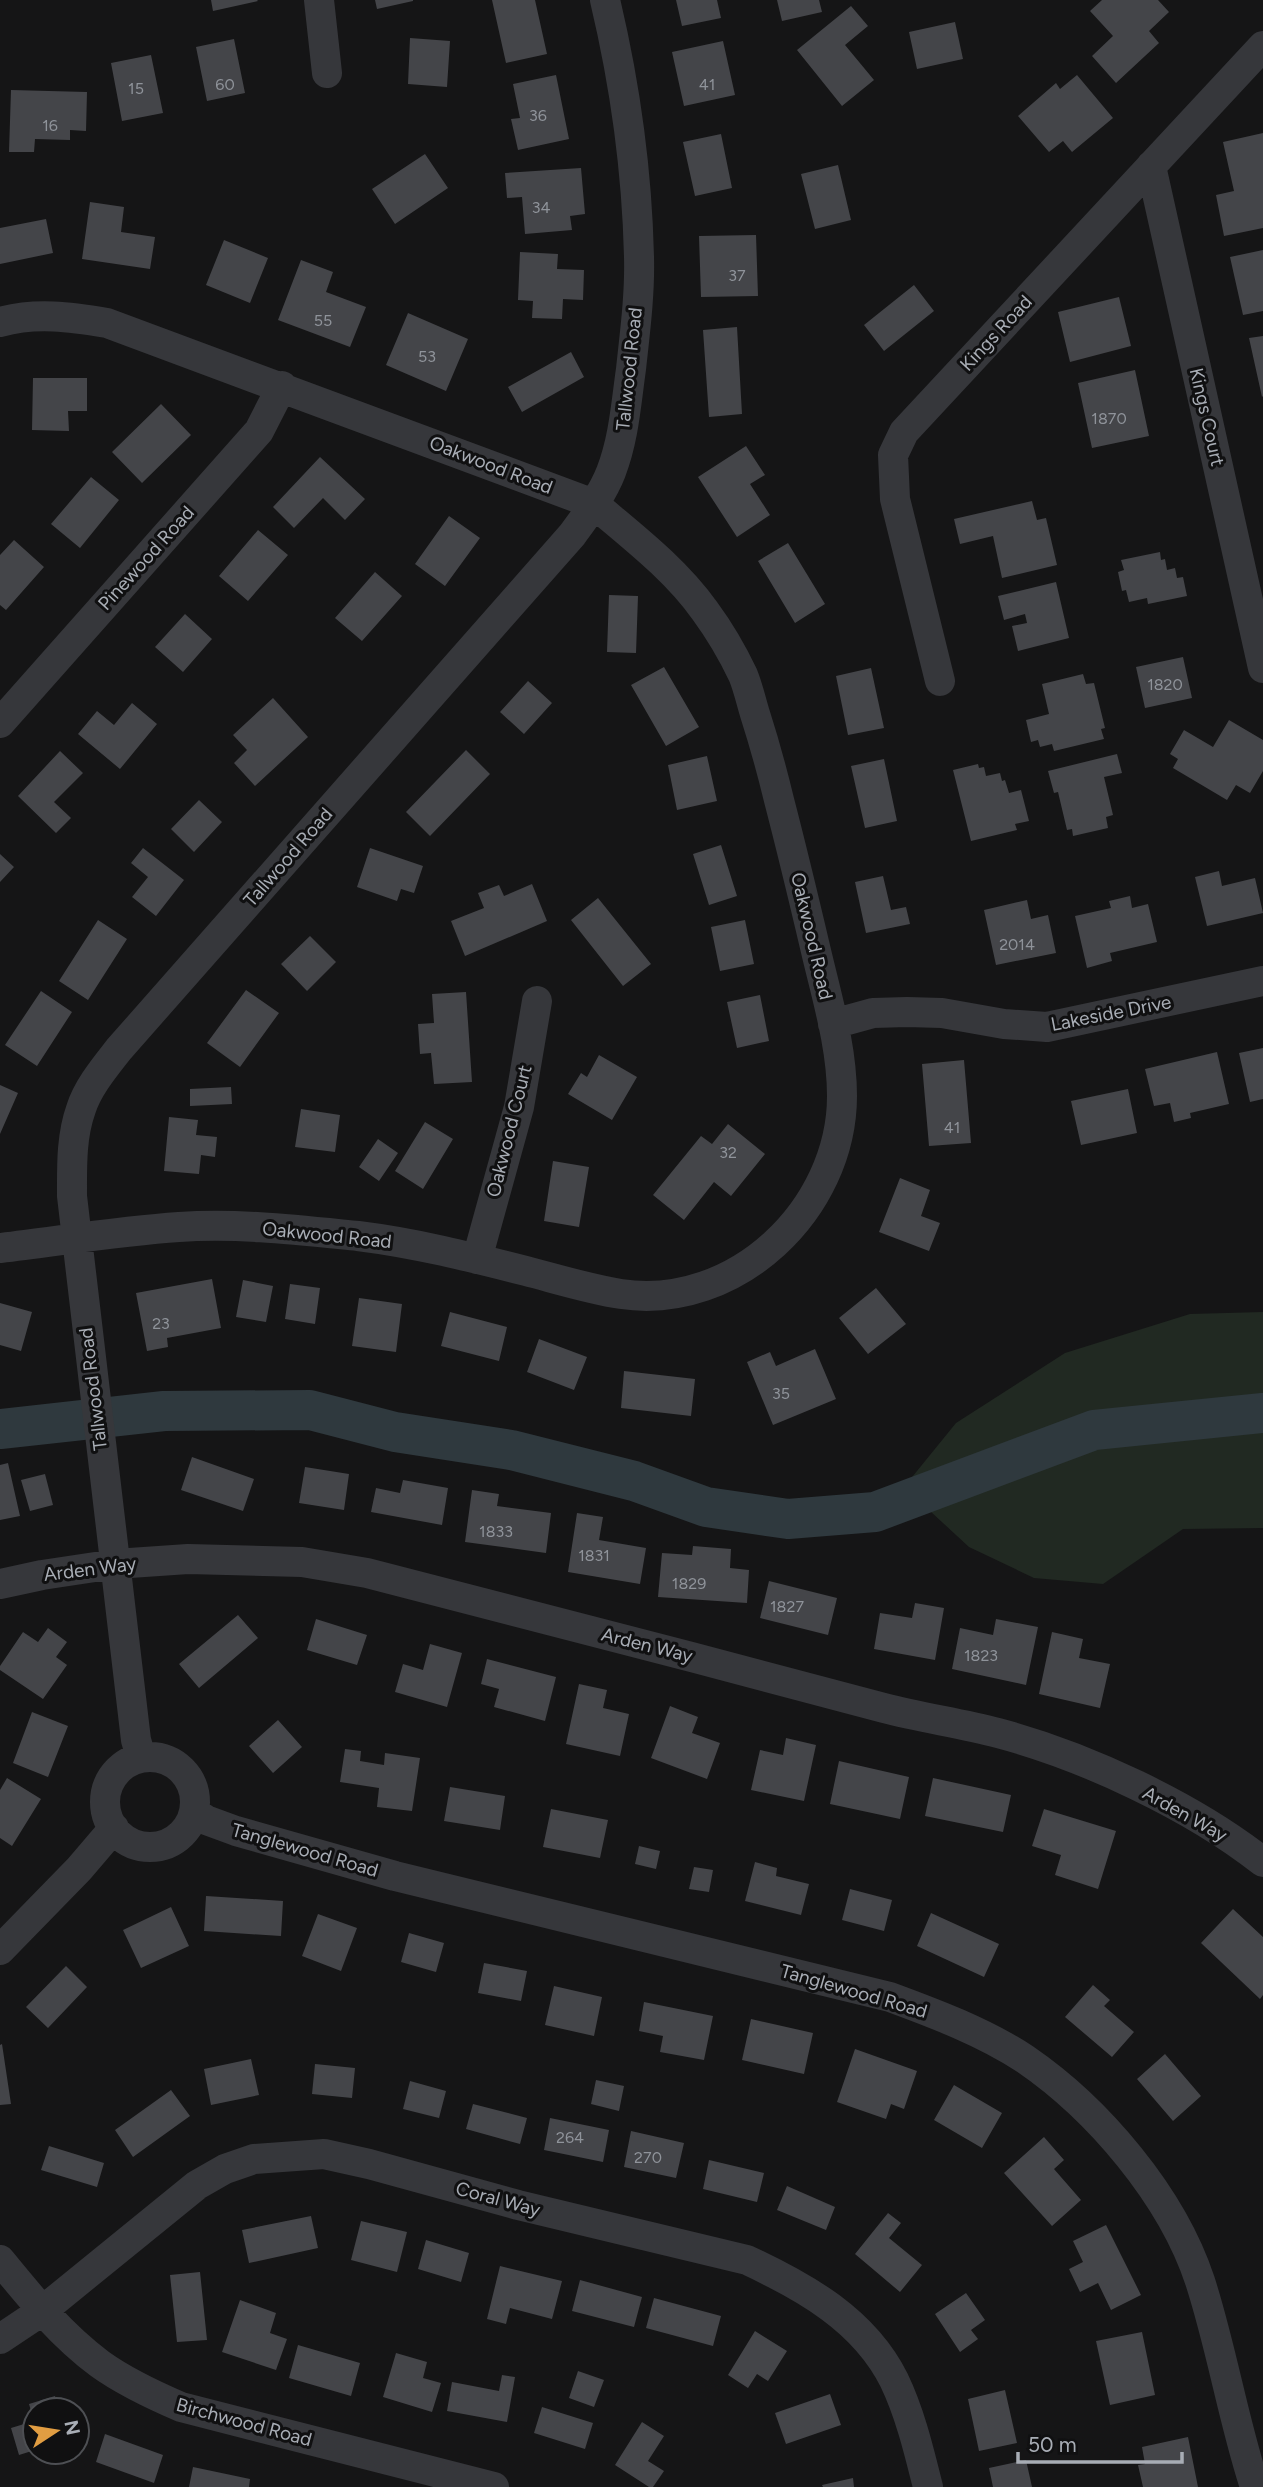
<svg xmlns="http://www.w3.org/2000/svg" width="1263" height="2487" font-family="Figtree,sans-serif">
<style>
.green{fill:#212922}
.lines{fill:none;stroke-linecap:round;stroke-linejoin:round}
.river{stroke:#2f393e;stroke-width:40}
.building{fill:#444549}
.minor{stroke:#36373b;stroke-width:30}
.labels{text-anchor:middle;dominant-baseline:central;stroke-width:6;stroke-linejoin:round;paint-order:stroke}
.number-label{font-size:16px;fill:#8f939a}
.street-label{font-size:19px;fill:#a8adb5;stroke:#101011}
</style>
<rect width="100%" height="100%" fill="#151516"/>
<path class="green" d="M1263 1312V1528L1183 1529 1103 1584 1034 1578 969 1547 904 1487 956 1423 1065 1353 1190 1314Z"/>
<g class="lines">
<path class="river" d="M0 1429 164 1411 310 1410 395 1432 511 1450 634 1481 706 1507 788 1519 875 1512 1094 1430 1263 1413"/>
</g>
<path class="building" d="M211 0H257L258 1 213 11Z
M375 0H413V1L377 9Z
M492 0H535L547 54 506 63Z
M676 0H717L721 18 682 26Z
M777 0H819L822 12 782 21Z
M1102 0H1158L1169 12 1149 31 1159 43 1116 83 1092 56 1113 36 1090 11Z
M851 6 868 26 845 45 874 80 842 106 797 50Z
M955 22 963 59 917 69 909 32Z
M410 38 450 41 447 87 408 84Z
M234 39 245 93 207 101 196 47Z
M723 41 735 95 684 106 672 52Z
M151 55 163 113 122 121 111 63Z
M556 75 569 139 518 150 511 119 520 118 513 84Z
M1077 75 1113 118 1072 152 1063 141 1049 152 1018 116 1056 83 1060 89Z
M11 90 87 92 86 131 70 130V140L35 139 34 152H9Z
M1263 133V228L1224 236 1216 195 1234 191 1223 142Z
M721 134 732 188 695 196 683 142Z
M425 154 448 188 395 224 372 189Z
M838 165 851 220 815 229 801 174Z
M581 168 585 214 570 216 572 230 525 234 522 197 507 198 505 173Z
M90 202 124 207 121 232 155 237 150 269 82 259Z
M46 219 53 253 0 264V228Z
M756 235 758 296 701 297 699 236Z
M224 240 268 258 250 303 206 285Z
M1263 250V311L1243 315 1230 257Z
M520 252 558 254 557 269 584 270 583 300 563 299 562 319 532 318 533 301 518 300Z
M301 260 333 272 326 292 366 307 350 347 278 320Z
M914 285 934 311 884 351 864 325Z
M1119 297 1131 346 1070 362 1058 312Z
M408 313 468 339 446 391 386 365Z
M737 327 742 414 709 417 703 330Z
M1263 336V396L1262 397 1249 338Z
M571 352 584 377 522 412 508 387Z
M1135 370 1149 436 1092 448 1078 383Z
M33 378H87V411H68L69 431 32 430Z
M161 404 191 435 142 483 112 452Z
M746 446 765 475 750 484 770 515 737 537 698 477Z
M320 457 365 499 345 520 323 498 294 528 273 507Z
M91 477 119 500 80 548 51 524Z
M1032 501 1037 520 1046 518 1057 565 1002 578 993 536 960 544 954 519Z
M449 516 480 538 445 586 415 564Z
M258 530 288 555 248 601 219 576Z
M14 540 44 567 6 610 0 605V555Z
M788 543 825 604 795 623 758 561Z
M1160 552 1161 560 1165 559 1167 570 1175 568 1177 578 1183 577 1187 596 1148 604 1147 598 1129 602 1126 590 1122 591 1118 572 1124 570 1121 560Z
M375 572 402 596 362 641 335 618Z
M1056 582 1069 638 1018 651 1012 626 1027 623 1025 614 1004 620 998 596Z
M609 595 638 596 636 653 607 652Z
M185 614 212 639 183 672 155 647Z
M1183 657 1192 698 1145 708 1136 667Z
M664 667 699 727 666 746 631 685Z
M871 668 884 728 848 735 836 676Z
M1083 674 1086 684 1094 683 1105 728 1101 729 1104 739 1054 751 1052 744 1040 747 1038 740 1031 742 1026 720 1049 714 1042 684Z
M528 681 552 703 524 734 500 712Z
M273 698 308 737 255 786 234 763 247 750 233 735Z
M132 703 157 724 120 769 78 734 97 711 114 725Z
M1229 720 1263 740V771L1250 793 1236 785 1227 800 1173 768 1178 759 1170 754 1184 730 1213 747Z
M466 750 490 774 430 836 406 812Z
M60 751 83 773 54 802 71 818 56 833 18 796Z
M1117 754 1122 773 1104 777 1113 815 1106 817 1108 828 1073 836 1072 829 1067 830 1058 792 1054 793 1048 771Z
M707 756 717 801 677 810 668 765Z
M884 759 897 821 865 828 851 766Z
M978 764 979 768 984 767 986 776 1000 773 1002 781 1005 780 1009 793 1021 790 1029 821 1015 824 1017 830 971 841 953 770Z
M199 800 222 822 194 852 171 829Z
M721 845 737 896 709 905 693 854Z
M143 848 184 880 156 916 132 897 148 877 131 863Z
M370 848 423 866 414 893 401 889 397 901 357 887Z
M0 854 14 867 0 882Z
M1219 871 1222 886 1255 878 1263 913 1207 926 1195 877Z
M883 876 891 910 906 907 910 924 866 933 855 882Z
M532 884 547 921 465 956 451 921 484 908 478 893 499 885 504 896Z
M1130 896 1132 908 1148 904 1157 942 1110 953 1112 961 1087 968 1075 916 1111 908 1109 901Z
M598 898 651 964 623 986 571 920Z
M1027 900 1031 919 1048 915 1056 953 996 965 984 910Z
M98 920 127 939 88 1000 59 981Z
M745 920 754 964 720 971 711 927Z
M310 936 336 962 307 991 281 964Z
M246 990 279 1013 240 1067 207 1043Z
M41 991 72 1012 37 1066 5 1045Z
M466 992 472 1082 434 1084 431 1053 420 1054 418 1024 434 1023 432 994Z
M760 995 769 1041 737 1048 727 1002Z
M1263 1048V1099L1250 1102 1239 1053Z
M1217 1052 1229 1104 1190 1113 1191 1118 1174 1122 1170 1103 1154 1106 1145 1069Z
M599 1055 637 1077 612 1120 568 1094 581 1073 587 1077Z
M964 1060 971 1143 929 1146 922 1064Z
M0 1085 18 1093 0 1134Z
M231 1087 232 1104 190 1106V1089Z
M1128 1089 1137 1133 1081 1145 1071 1101Z
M301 1109 340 1115 335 1152 295 1147Z
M169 1117 198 1120 196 1135 217 1137 215 1157 201 1155 199 1174 164 1171Z
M425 1122 453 1139 423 1189 395 1171Z
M728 1124 765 1154 731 1196 714 1182 684 1220 653 1195 701 1136 712 1144Z
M378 1139 398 1153 379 1181 359 1167Z
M553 1161 589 1167 579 1227 544 1221Z
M900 1178 930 1190 921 1216 940 1223 929 1251 879 1232Z
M212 1279 221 1328 167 1338 168 1347 147 1351 136 1293Z
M243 1280 273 1286 266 1322 236 1317Z
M290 1284 320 1288 315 1324 285 1319Z
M876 1288 906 1324 868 1354 839 1318Z
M359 1298 402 1304 396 1352 352 1346Z
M0 1303 32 1312 21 1351 0 1345Z
M450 1312 507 1327 499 1361 441 1346Z
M539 1339 587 1357 574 1390 527 1372Z
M815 1349 836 1399 773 1425 747 1362 770 1352 776 1366Z
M624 1371 695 1379 691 1416 621 1408Z
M192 1457 254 1479 243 1511 181 1490Z
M8 1463 20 1516 0 1520V1465Z
M305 1467 349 1474 344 1510 299 1503Z
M45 1474 53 1505 30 1511 21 1480Z
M403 1480 448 1488 442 1525 371 1512 376 1488 400 1493Z
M472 1490 499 1494 497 1506 551 1513 546 1553 465 1542Z
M577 1513 603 1517 599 1540 646 1548 640 1584 568 1572Z
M693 1546 731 1549 730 1568 749 1570 747 1603 658 1597 662 1553 692 1555Z
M769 1581 837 1598 828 1635 760 1618Z
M915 1603 944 1608 935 1660 874 1649 880 1613 912 1618Z
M238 1615 258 1638 199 1688 179 1664Z
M316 1619 367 1635 357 1665 307 1650Z
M996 1619 1038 1627 1026 1685 952 1669 960 1628 993 1635Z
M48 1628 67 1642 56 1657 67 1665 43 1699 0 1670V1666L23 1632 38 1642Z
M1052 1632 1083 1639 1079 1658 1110 1664 1100 1708 1039 1694Z
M430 1644 462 1653 447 1707 395 1692 403 1664 423 1670Z
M487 1659 556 1677 545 1721 494 1707 499 1689 481 1684Z
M579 1684 607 1690 603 1708 629 1714 620 1756 566 1744Z
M670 1706 698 1717 692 1733 720 1743 707 1779 651 1758Z
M32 1712 68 1726 48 1777 13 1763Z
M278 1720 302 1747 273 1773 249 1746Z
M786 1738 816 1745 804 1801 751 1790 760 1750 783 1755Z
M345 1749 361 1751 360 1761 384 1765 385 1753 420 1758 412 1811 377 1807 379 1788 340 1782Z
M839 1761 909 1777 900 1819 830 1804Z
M7 1778 41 1799 12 1846 0 1838V1790Z
M933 1778 1011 1795 1003 1832 925 1816Z
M450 1787 505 1796 500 1830 444 1821Z
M551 1809 608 1820 600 1858 543 1847Z
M1044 1809 1116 1831 1098 1889 1055 1875 1061 1855 1032 1846Z
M639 1846 660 1851 656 1869 635 1864Z
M755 1862 777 1868 776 1876 809 1884 801 1915 745 1901Z
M694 1867 713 1870 709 1892 689 1889Z
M850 1889 892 1900 884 1931 842 1920Z
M206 1896 283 1901 281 1936 204 1931Z
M171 1907 189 1946 141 1968 123 1930Z
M1233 1909 1263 1937V1995L1260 1999 1201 1943Z
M931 1913 999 1944 984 1977 917 1946Z
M318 1914 357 1928 341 1971 302 1956Z
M409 1933 444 1943 436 1972 401 1962Z
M484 1963 527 1971 521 2001 478 1993Z
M66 1966 87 1987 48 2028 26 2007Z
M1093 1985 1110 2000 1104 2006 1134 2032 1112 2057 1065 2017Z
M554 1986 602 1997 594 2036 545 2025Z
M644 2002 713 2016 704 2060 660 2052 663 2036 639 2031Z
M751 2019 813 2033 804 2074 742 2060Z
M2 2044 11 2104 0 2105V2045Z
M855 2049 917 2071 904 2109 891 2104 886 2119 837 2102Z
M1165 2054 1201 2096 1173 2121 1137 2079Z
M251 2059 259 2095 211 2105 204 2069Z
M315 2064 355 2068 352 2098 312 2094Z
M596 2080 624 2086 619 2111 591 2104Z
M410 2081 446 2091 439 2118 403 2109Z
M954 2085 1002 2113 982 2148 934 2120Z
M171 2090 190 2116 133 2157 115 2130Z
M473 2104 527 2118 520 2144 466 2129Z
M550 2118 609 2130 603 2162 544 2150Z
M631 2131 684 2143 676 2178 624 2167Z
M1044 2137 1064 2160 1054 2169 1081 2200 1052 2226 1004 2173Z
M49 2146 104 2163 97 2187 41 2170Z
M709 2160 764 2173 757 2202 703 2189Z
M787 2186 835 2207 826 2230 777 2210Z
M888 2213 901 2223 889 2238 922 2265 900 2292 855 2254Z
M311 2216 318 2248 249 2263 242 2230Z
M361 2221 407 2232 397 2272 351 2260Z
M1106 2225 1141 2295 1111 2310 1098 2283 1080 2292 1069 2269 1083 2262 1073 2241Z
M426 2240 469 2253 461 2282 418 2269Z
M500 2266 562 2281 552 2319 510 2308 506 2324 487 2319Z
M200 2272 207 2340 177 2342 170 2275Z
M580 2280 642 2297 634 2327 572 2311Z
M966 2293 985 2320 971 2330 978 2339 960 2352 935 2314Z
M654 2298 721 2316 713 2346 646 2328Z
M240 2300 276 2313 270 2333 287 2339 276 2370 222 2352Z
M755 2331 787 2351 768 2381 757 2374 748 2388 728 2375Z
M1142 2332 1155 2395 1110 2405 1096 2341Z
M298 2345 360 2363 351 2396 289 2378Z
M396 2353 427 2362 423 2378 441 2383 432 2412 383 2397Z
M578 2371 604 2380 594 2407 569 2398Z
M502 2375 515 2377 507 2422 447 2411 452 2382 499 2391Z
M1005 2390 1017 2443 979 2451 968 2399Z
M830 2394 841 2425 786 2444 775 2413Z
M55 2396 59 2410H35V2450L19 2455 11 2428 34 2421 29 2404Z
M542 2407 593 2423 585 2449 534 2433Z
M642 2422 664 2436 648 2461 664 2471 653 2487H649L615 2465Z
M105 2434 163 2455 154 2483 96 2462Z
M1188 2437 1198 2487H1143L1138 2465 1145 2464 1142 2447Z
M1026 2460 1032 2487H993L989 2468Z
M193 2467 250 2479 249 2487H189Z
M853 2478 854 2487H823L822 2485Z"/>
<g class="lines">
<path class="minor" d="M319 0 327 73
M1151 166 1263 668
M0 322C36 312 71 317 107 323L594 504C633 537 675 569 705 611 719 630 733 654 743 675 748 687 751 701 755 714 764 742 772 771 779 800 792 850 804 900 816 951 827 998 842 1047 842 1096 842 1209 736 1311 621 1294 589 1289 557 1279 526 1271 471 1257 415 1243 358 1236 298 1230 239 1223 179 1227 119 1231 59 1241 0 1248
M940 681 895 499 893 455 904 432 1263 46
M0 723 259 431 282 386
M833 1024 873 1013 907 1012 942 1013 1004 1024 1047 1027 1263 981
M477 1259 519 1107 537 1001
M0 1584 42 1575 115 1564 188 1559 302 1562 367 1573C539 1617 712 1662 884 1708 922 1718 960 1723 998 1733 1085 1756 1192 1806 1263 1862
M141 1757 136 1740 72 1196C72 1167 71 1137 81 1109 88 1087 105 1067 119 1049L572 535C586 516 602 495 611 472 624 438 626 404 631 369 635 332 640 294 639 257 637 171 625 84 605 0
M105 1802a45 45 0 1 1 90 0a45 45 0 1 1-90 0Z
M194 1812 206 1820 236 1831 395 1876 890 1997C936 2014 984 2032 1025 2059 1098 2109 1172 2196 1200 2281 1222 2349 1233 2420 1255 2487
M0 1950 79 1869 114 1828
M0 2260C31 2298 61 2335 100 2364 125 2382 153 2395 181 2407L494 2487
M0 2339 42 2311 197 2185 225 2169 254 2159 324 2154 369 2164 518 2205 747 2260C805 2287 864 2320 894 2380 910 2413 919 2451 928 2487"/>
</g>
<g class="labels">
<g class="number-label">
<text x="225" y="84">60</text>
<text x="707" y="84">41</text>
<text x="136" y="88">15</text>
<text x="538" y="115">36</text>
<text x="50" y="125">16</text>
<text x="541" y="207">34</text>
<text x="737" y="275">37</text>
<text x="323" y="320">55</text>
<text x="427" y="356">53</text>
<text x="1109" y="418">1870</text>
<text x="1165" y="684">1820</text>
<text x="1017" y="944">2014</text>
<text x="952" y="1127">41</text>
<text x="728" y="1152">32</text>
<text x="161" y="1323">23</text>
<text x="781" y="1393">35</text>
<text x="496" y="1531">1833</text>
<text x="594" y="1555">1831</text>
<text x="689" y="1583">1829</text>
<text x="787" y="1606">1827</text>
<text x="981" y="1655">1823</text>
<text x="570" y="2137">264</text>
<text x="648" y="2157">270</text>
</g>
<g class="street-label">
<text transform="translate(996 333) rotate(-47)">Kings Road</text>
<text transform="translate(629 369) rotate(-84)">Tallwood Road</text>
<text transform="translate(1207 417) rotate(77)">Kings Court</text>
<text transform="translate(491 465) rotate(21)">Oakwood Road</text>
<text transform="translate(146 558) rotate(-48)">Pinewood Road</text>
<text transform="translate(288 857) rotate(-49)">Tallwood Road</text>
<text transform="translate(812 936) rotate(77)">Oakwood Road</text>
<text transform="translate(1111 1013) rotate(-11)">Lakeside Drive</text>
<text transform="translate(509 1131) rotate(-76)">Oakwood Court</text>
<text transform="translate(327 1235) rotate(6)">Oakwood Road</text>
<text transform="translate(93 1389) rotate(-97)">Tallwood Road</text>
<text transform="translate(90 1569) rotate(-7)">Arden Way</text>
<text transform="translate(647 1645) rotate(14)">Arden Way</text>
<text transform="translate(1185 1814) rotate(29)">Arden Way</text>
<text transform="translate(305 1850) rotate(16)">Tanglewood Road</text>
<text transform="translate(854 1991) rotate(16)">Tanglewood Road</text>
<text transform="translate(498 2199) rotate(15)">Coral Way</text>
<text transform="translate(244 2422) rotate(15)">Birchwood Road</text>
</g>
</g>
<g transform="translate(56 2431) rotate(78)"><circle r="33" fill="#101011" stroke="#4d4f53" stroke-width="2"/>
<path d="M0-5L12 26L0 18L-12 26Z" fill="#e19d42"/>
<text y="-10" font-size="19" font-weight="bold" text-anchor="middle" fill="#a8adb5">N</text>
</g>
<path d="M1018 2452v10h164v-10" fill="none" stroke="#a8adb5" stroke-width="3.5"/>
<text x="1028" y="2452" font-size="21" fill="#a8adb5" stroke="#101011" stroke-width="5" paint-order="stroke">50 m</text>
</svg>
